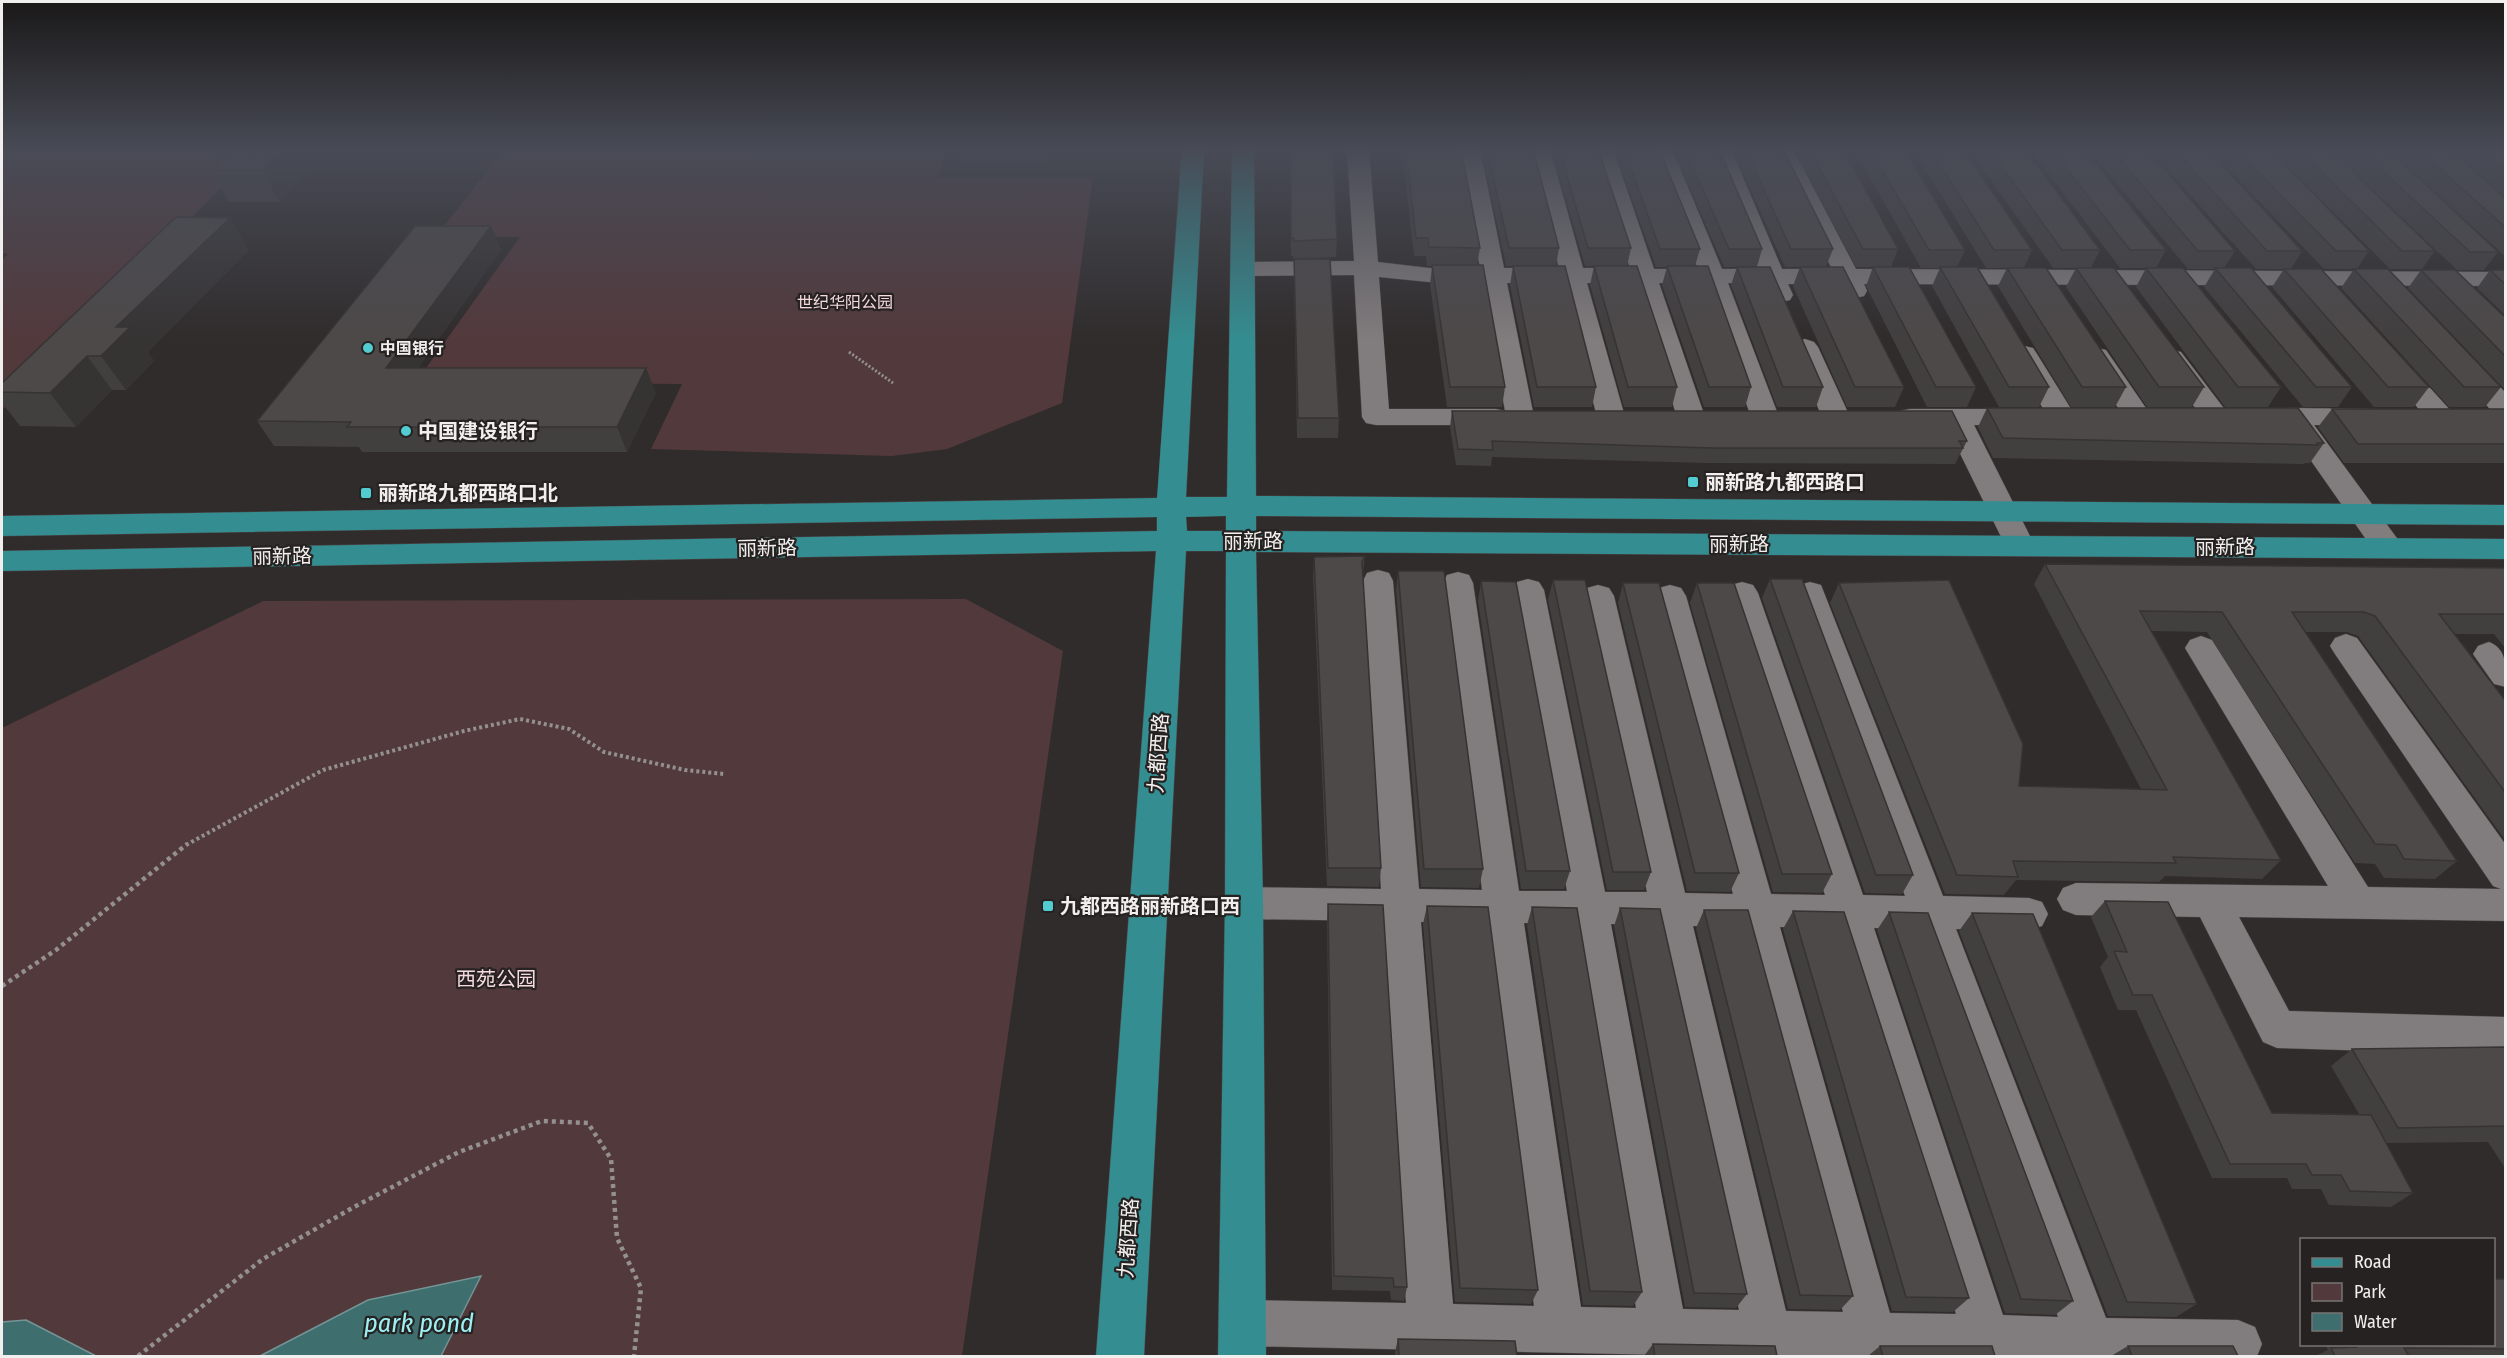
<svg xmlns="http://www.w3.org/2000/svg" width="2507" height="1358" font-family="'Fira Sans Condensed','Noto Sans SC',sans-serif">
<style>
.green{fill:#52393c}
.water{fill:#3f6e6f;stroke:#749495;stroke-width:1.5}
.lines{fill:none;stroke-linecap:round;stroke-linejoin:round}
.minor-casing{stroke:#4c4849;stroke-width:1}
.major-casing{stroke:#4c4849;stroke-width:1}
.path-far2{stroke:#949090;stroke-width:3;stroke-dasharray:2 2;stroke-linecap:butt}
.path-far1{stroke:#949090;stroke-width:4;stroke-dasharray:3 3;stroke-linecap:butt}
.path{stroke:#949090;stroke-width:4.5;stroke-dasharray:4 4;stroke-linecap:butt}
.minor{fill:#817c7d;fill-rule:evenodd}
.major{fill:#348d90;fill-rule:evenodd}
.wall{fill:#423f3f}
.shaded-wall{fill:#363333}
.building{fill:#4d4949;stroke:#363333;stroke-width:1.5}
.poi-dot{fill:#52ccd0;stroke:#262222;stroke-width:2}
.labels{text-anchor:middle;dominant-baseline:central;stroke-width:4.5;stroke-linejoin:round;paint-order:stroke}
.far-park-label{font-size:16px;fill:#f6d9dd;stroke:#262222}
.far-poi-label{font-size:16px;font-weight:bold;fill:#f1eeee;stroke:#262222;text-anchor:start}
.poi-label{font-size:20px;font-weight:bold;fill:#f1eeee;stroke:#262222;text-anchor:start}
.street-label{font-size:20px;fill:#f1eeee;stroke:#262222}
.park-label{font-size:20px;fill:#f6d9dd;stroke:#262222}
.near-water-label{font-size:26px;font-style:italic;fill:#9df0f3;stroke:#262222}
</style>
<rect width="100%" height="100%" fill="#302c2c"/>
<path class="green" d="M2 149H259L2 410V260L8 254 2 253Z
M505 149H946L938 178H1093L1062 403 947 449 892 456 651 449 682 384 416 382 520 237 436 236Z
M966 599 1063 651 962 1356H2V728L263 601Z"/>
<path class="water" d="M481 1276 441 1356H260L368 1300Z
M26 1320 96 1356H2V1322Z"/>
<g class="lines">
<g class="minor-casing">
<path id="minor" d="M1347 149H1369L1378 262 1429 268H1480L1458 149H1480L1504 268H1559L1528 149H1550L1583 268H1630L1591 149H1613L1654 269H1698L1650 149H1672L1722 269H1758L1709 149H1731L1782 269H1832L1771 149H1793L1856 269 2506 272V286L1864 284 1867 291 1864 296 1855 298 1846 296 1839 284H1788L1793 295 1790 300 1781 302 1772 300 1764 284 1728 283 1779 417 1775 423 1765 425 1755 423 1751 417 1704 283H1659L1705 417 1701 423 1691 425 1681 423 1677 417 1634 283H1587L1625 417 1621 423 1611 425 1601 423 1597 417 1563 283H1507L1534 417 1530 423 1520 425 1510 423 1508 419 1506 423 1496 425H1376L1366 423 1362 417 1354 275 1243 276 1234 274 1231 269 1234 264 1243 262 1354 261ZM1379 277 1429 282H1482L1505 411 1496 409H1389Z
M1805 339 1814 342 1818 347 1850 417 1846 423 1836 425 1826 423 1822 417 1792 347 1796 342Z
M2024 346 2033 348 2037 354 2076 417 2072 423 2062 425 2052 423 2048 417 2011 354 2015 348Z
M2097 348 2106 350 2148 411 2152 417 2148 423 2138 425 2128 423 2084 356 2088 350Z
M2172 350 2181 352 2226 411 2230 417 2226 423 2216 425 2206 423 2159 358 2163 352Z
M2392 354 2401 356 2451 411 2455 417 2451 423 2441 425 2431 423 2383 368 2379 362 2383 356Z
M2462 355 2471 357 2506 393V418L2496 416 2449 363 2453 357Z
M2293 408 2372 409 2382 411 2386 417 2382 423 2372 425H2314L2399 541 2403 548 2399 555 2388 558 2377 555 2286 425 2251 423 2247 417 2251 411Z
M1910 409H2027L2037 411 2041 417 2037 423 2027 425H1974L2035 546 2031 553 2020 556 2009 553 1946 425H1910L1900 423 1896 417 1900 411Z
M1378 570 1389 573 1393 581 1419 889 1482 890 1443 583 1447 575 1458 572 1469 575 1473 583 1519 891H1567L1512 590 1517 582 1528 579 1539 582 1544 590 1605 892H1647L1582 596 1587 588 1598 585 1609 588 1614 596 1685 893 1733 894 1654 596 1659 588 1670 585 1681 588 1686 596 1771 894 1825 895 1726 593 1731 585 1742 582 1753 585 1758 593 1863 895 1905 896 1794 593 1799 585 1810 582 1821 585 1943 896 2029 898 2042 902 2048 914 2042 926 2029 930 1956 929 2106 1318 2238 1320 2255 1327 2262 1344 2257 1356H1712L1242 1346 1225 1340 1219 1323 1225 1306 1242 1300 1406 1303 1383 921 1244 919 1231 914 1225 903 1231 892 1244 887 1381 889 1363 581 1367 573ZM1421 922 1486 923 1534 1306 1453 1304ZM1524 923 1573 924 1636 1308 1581 1307ZM1611 924 1655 925 1739 1310 1683 1309ZM1693 926H1741L1843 1312 1786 1311ZM1780 927 1835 928 1956 1314 1890 1313ZM1874 928 1917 929 2058 1317 2003 1315Z
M2346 634 2357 638 2506 845V921L2239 917 2289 1011 2506 1017V1055L2277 1048 2263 1042 2200 917 2076 915 2063 910 2057 899 2063 888 2076 883 2328 886 2185 648 2190 640 2201 636 2212 640 2368 887 2501 889 2493 886 2335 654 2330 646 2335 638Z
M2489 642C2507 649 2506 666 2506 687L2494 684 2473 654 2478 646Z"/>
</g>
<g class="major-casing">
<path id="major" d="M1182 149H1204L1186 497H1227L1232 149H1254L1256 496 2506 505V525L1256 516V531L2506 539V559L1256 552 1263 903 1266 1356H1218L1225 903 1226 551H1186L1144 1356H1096L1156 551 2 571V551L1157 531V517L2 536V516L1157 498ZM1226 516V531H1187L1186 517Z"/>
</g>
<path class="path-far2" d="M849 352 893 383"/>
<path class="path-far1" d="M186 845 323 770 464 731 520 719 569 729 604 752 685 770 724 774"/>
<path class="path" d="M2 986 56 950 187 844
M138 1356 263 1259 354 1207 459 1152 542 1121 588 1123 611 1159 617 1238 641 1288 634 1356"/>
<use href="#minor" class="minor"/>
<use href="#major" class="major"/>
</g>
<path class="wall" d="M229 149H330L280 202H229L210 170 228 153 227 151Z
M959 149H1047L1044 162H961Z
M1290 149H1333L1337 239 1336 257 1298 259 1339 418 1338 438H1297L1294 278V259H1293V256H1291Z
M1402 149H1461L1480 248 1477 265 1505 387 1502 407H1447L1430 284 1432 266H1427L1426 256H1414Z
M1481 149H1533L1559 248 1556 266H1506Z
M1551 149H1598L1631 248 1627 266H1585Z
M1614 149H1659L1700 249 1695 266 1751 387 1745 407H1704L1662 285 1667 267H1656Z
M1673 149H1719L1762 249 1757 267 1823 387 1816 407H1777L1731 285 1737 267H1724Z
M1732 149H1783L1833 249 1826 267H1785Z
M1794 149H1843L1898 249 1891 267H1856Z
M1854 149H1904L1965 250 1957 267 2049 387 2039 407H1999L1932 286 1940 268H1921Z
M1913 149H1963L2032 250 2024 268 2126 387 2115 407H2071L1998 286 2007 268H1986Z
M1969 149H2025L2100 250 2091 268H2053Z
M2030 149H2084L2166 250 2156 268H2120Z
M2088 149H2147L2235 251 2224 268 2352 387 2338 407H2303L2204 287 2215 269H2188Z
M2149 149H2207L2302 251 2291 269 2429 387 2414 407H2374L2272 287 2284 269H2256Z
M2209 149H2270L2369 251 2357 269H2324Z
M2271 149H2505V198L2490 184 2505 198V256L2433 191 2498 252 2484 270H2457L2359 177 2435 251 2422 269H2390Z
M491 226 501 250 418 368 656 393 627 452H362L359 447 274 446 257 421Z
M249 250 148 352 154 361 126 390H112L76 427 20 426 2 403V383Z
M1513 266 1596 387 1592 407H1534L1510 285Z
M1594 266 1677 387 1672 407H1624L1590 285Z
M1800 267 1904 387 1895 407H1847L1793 286Z
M1873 267 1976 387 1967 407H1927L1866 286Z
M2076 268 2204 387 2192 407H2147L2066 287Z
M2146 268 2281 387 2268 407H2225L2136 287Z
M2354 269 2501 387 2485 407H2449L2341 288Z
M2421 270 2505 317V390L2408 288Z
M2490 270H2505V315L2477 288Z
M1987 408 2324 443 2310 463H2305L2304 464 1993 458 1978 427Z
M2332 409H2505V463H2344L2318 427Z
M1452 411 1967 441 1955 464 1707 463 1492 457 1491 466 1456 465 1450 427Z
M1365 556 1363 575 1381 868 1379 887 1327 886 1313 576 1314 557Z
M2045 564 2505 568V648L2494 634H2455L2505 700V840L2358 636 2347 632H2305L2457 861 2435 879 2384 878 2375 864 2355 863 2207 632 2152 631 2281 860 2262 879 2165 876 2159 882 2016 880 2004 895 1945 894 1830 603 1839 583 2019 786 2141 789 2034 584Z
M1398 571 1483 869 1479 888 1421 887 1396 590Z
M1770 579 1913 875 1902 894 1865 893 1762 598Z
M1553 580 1651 872 1644 890H1607L1548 600Z
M1481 581 1570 871 1564 889H1521L1478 601Z
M1623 583 1739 873 1730 892 1687 891 1618 603Z
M1697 583 1832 874 1822 893 1773 892 1690 603Z
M2105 901 2272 1113 2359 1114 2331 1066 2352 1049 2505 1047V1168L2488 1142 2386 1143 2413 1193 2391 1207 2329 1205 2321 1189H2292L2287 1178H2212L2136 1010H2118L2100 967 2108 957 2091 917Z
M1328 904 1407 1287 1404 1301 1391 1300 1390 1291 1332 1290 1327 922Z
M1427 906 1538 1290 1531 1304 1455 1302 1423 924Z
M1532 907 1642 1292 1633 1306 1583 1305 1527 925Z
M1620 908 1747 1294 1736 1308 1685 1307 1614 926Z
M1704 910 1853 1296 1840 1310 1788 1309 1696 928Z
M1793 911 1969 1298 1953 1312 1892 1311 1783 929Z
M1889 912 2073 1301 2055 1315 2005 1313 1877 930Z
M1972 913 2197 1304 2176 1317 2108 1316 1959 931Z
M2505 1279V1356H2315L2328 1350 2325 1344H2493Z
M1398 1339 1517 1356H1395V1352Z
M1653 1344 1777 1356H1644Z
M1880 1346 1995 1356H1868Z
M2128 1346 2238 1356H2111Z"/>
<path class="shaded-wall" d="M283 149H330L280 202 262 170Z
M1043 149H1047L1044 162Z
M230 218 249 250 148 352 154 361 126 390 101 356 116 327Z
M491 226 501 250 400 393 386 368Z
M87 356 112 390 76 427 50 393Z
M646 368 656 393 627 452 617 427Z"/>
<path class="building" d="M229 149H283L262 170H210L230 151H227Z
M1291 149H1333L1337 239 1294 241V238H1291Z
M1406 149H1461L1480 248 1429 247 1428 238H1416Z
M1487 149H1533L1559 248H1509Z
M1559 149H1598L1631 248H1588Z
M1624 149H1659L1700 249H1660Z
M1685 149H1719L1762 249H1729Z
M1745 149H1783L1833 249H1791Z
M1809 149H1843L1898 249H1863Z
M1870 149H1904L1965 250H1929Z
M1930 149H1963L2032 250H1994Z
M1989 149H2025L2100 250H2062Z
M2051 149H2084L2166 250H2130Z
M2111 149H2147L2235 251H2198Z
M2174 149H2207L2302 251H2267Z
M2235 149H2270L2369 251H2336Z
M2298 149H2330L2435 251H2402Z
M2359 149H2388L2498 252H2470Z
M2418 149H2451L2505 198V227Z
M2481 149H2505V169Z
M176 217 230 218 116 327H130L101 356H87L50 393 2 392V383Z
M415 226H491L386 368H646L617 427H347L351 422 257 421Z
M1294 259H1330L1339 418H1298Z
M1432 265H1483L1505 387H1450Z
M1513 266H1565L1596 387H1537Z
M1594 266H1637L1677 387H1628Z
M1667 266H1708L1751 387H1709Z
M1737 267H1770L1823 387H1783Z
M1800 267H1843L1904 387H1855Z
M1873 267H1909L1976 387H1936Z
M1940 267H1977L2049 387H2009Z
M2007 268H2046L2126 387H2082Z
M2076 268H2114L2204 387H2159Z
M2146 268H2183L2281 387H2238Z
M2215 268H2251L2352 387H2316Z
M2284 269H2321L2429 387H2388Z
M2354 269H2388L2501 387H2464Z
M2421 270H2455L2505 317V356Z
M2490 270H2505V284Z
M1987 408H2298L2324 443H2317L2318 445 2003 438Z
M2332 409H2505V444H2358Z
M1452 411H1952L1967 441H1959L1963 448H1712L1492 441 1493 450 1458 449Z
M1365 556 1362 562 1381 868H1328L1314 557Z
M2045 564 2505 568V614H2439L2505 700V792L2375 616 2364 612H2292L2457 861 2404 859 2396 845 2375 844 2222 612 2140 611 2281 860 2173 857 2176 863 2013 861 2018 877 1957 875 1839 583 1949 580 2023 744 2019 786 2167 790Z
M1398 571H1444L1483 869H1424Z
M1770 579H1802L1913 875H1876Z
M1553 580H1585L1651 872H1613Z
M1481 581 1516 582 1570 871H1526Z
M1623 583H1659L1739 873H1695Z
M1697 583H1734L1832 874H1782Z
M2105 901 2168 902 2272 1113 2371 1115 2413 1193 2350 1191 2341 1175H2312L2306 1164H2230L2152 995H2133L2114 951 2127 952Z
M1328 904 1383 905 1407 1287H1394L1393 1278 1334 1276Z
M1427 906 1488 907 1538 1290 1460 1288Z
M1532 907 1577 908 1642 1292 1590 1291Z
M1620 908 1660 909 1747 1294 1694 1293Z
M1704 910H1748L1853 1296 1800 1295Z
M1793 911 1844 912 1969 1298 1906 1297Z
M1889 912 1928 913 2073 1301 2021 1299Z
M1972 913 2033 914 2197 1304 2127 1302Z
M2505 1047V1126L2398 1128 2352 1049Z
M2493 1279H2505V1349L2404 1348 2409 1356H2335L2331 1348 2357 1347 2356 1344H2493Z
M1398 1339 1515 1341 1517 1356H1399Z
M1653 1344 1775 1346 1777 1356H1655Z
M1880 1346H1992L1995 1356H1883Z
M2128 1346H2233L2238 1356H2132Z"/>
<linearGradient id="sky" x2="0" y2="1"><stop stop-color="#1a1818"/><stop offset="0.44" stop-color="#484b56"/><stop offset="1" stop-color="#484b56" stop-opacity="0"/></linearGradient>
<rect width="2507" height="340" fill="url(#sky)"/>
<g class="poi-dot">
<circle cx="368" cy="348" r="6"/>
<circle cx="406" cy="431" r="6"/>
<rect x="1687" y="476" width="12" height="12" rx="3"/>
<rect x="360" y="487" width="12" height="12" rx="3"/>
<rect x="1042" y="900" width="12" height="12" rx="3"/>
</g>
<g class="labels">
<g class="far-park-label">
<text x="845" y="302">世纪华阳公园</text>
</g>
<g class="far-poi-label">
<text x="380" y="348">中国银行</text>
</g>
<g class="poi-label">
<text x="418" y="431">中国建设银行</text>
<text x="1705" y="482">丽新路九都西路口</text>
<text x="378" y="493">丽新路九都西路口北</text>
<text x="1060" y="906">九都西路丽新路口西</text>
</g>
<g class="street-label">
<text x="1253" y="541">丽新路</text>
<text x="1739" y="544">丽新路</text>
<text x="2225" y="547">丽新路</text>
<text transform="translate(767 548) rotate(-1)">丽新路</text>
<text transform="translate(282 556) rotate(-1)">丽新路</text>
<text transform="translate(1158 753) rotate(-86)">九都西路</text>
<text transform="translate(1128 1238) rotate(-86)">九都西路</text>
</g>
<g class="park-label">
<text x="496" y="979">西苑公园</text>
</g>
<g class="near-water-label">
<text x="419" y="1323">park pond</text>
</g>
</g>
<rect width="2507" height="1358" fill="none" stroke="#f1eeee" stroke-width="6"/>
<rect x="2300" y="1238" width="195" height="108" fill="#262222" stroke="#777474" stroke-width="1.5"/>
<rect x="2312" y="1258" width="30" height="9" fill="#348d90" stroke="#777474" stroke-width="1.5"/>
<text x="2354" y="1268" font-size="18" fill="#f1eeee">Road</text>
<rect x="2312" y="1283" width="30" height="18" fill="#52393c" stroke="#777474" stroke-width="1.5"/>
<text x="2354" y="1298" font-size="18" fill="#f1eeee">Park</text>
<rect x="2312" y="1313" width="30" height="18" fill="#3f6e6f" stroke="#777474" stroke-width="1.5"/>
<text x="2354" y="1328" font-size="18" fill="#f1eeee">Water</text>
</svg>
